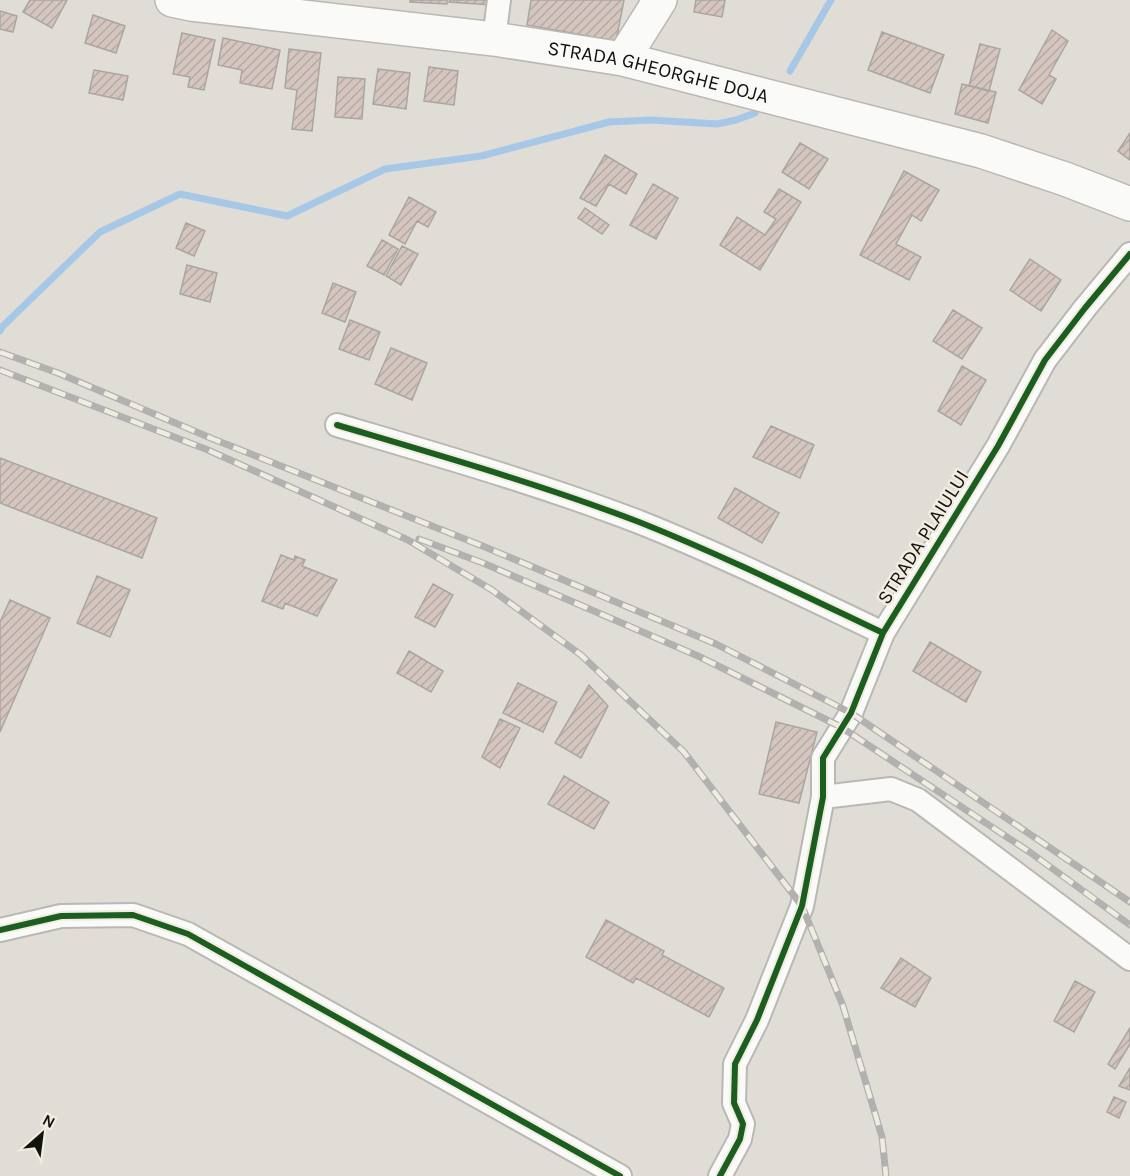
<svg xmlns="http://www.w3.org/2000/svg" width="1130" height="1176" font-family="Karla,sans-serif">
<style>
.lines{fill:none;stroke-linecap:round;stroke-linejoin:round}
.stream{stroke:#a7c7e7;stroke-width:7}
.building{fill:url(#building-hatch);stroke:#aaa5a2;stroke-width:1.5}
.street-casing{stroke:#bab8b2;stroke-width:26}
.secondary-casing{stroke:#bab8b2;stroke-width:36}
.street{stroke:#fafaf9;stroke-width:22}
.secondary{stroke:#fafaf9;stroke-width:33}
.rail-casing{stroke:#b1b1af;stroke-width:7}
.rail{stroke:#f1ece0;stroke-width:4.5;stroke-dasharray:14;stroke-linecap:butt}
.cycleway-casing{stroke:#f1ece0;stroke-width:10}
.cycleway{stroke:#1b5e20;stroke-width:6}
.labels{text-anchor:middle;dominant-baseline:central;stroke-width:5;stroke-linejoin:round;paint-order:stroke}
.street-label{font-size:20px;fill:#13120d;stroke:#f1ece0}
</style>
<defs>
<pattern id="building-hatch" width="6" height="6" patternUnits="userSpaceOnUse" patternTransform="scale(1.5)"><rect width="6" height="6" fill="#d4c6bf"/><path d="M-1 1l2-2M0 6l6-6M5 7l2-2" fill="none" stroke="#b5a9a3"/></pattern>
</defs>
<rect width="100%" height="100%" fill="#e0ddd6"/>
<g class="lines">
<path class="stream" d="M790 71 831 0
M0 331 3 326 100 232 180 194 287 216 385 169 481 156 609 122 651 120 717 124 736 120 755 113"/>
</g>
<path class="building" d="M30 0H67L52 28 23 12Z
M410 0H447V4L410 2Z
M450 0H494L493 5 449 2Z
M531 0H624L616 41 527 25Z
M696 0H725L722 17 694 12Z
M0 11 17 16 13 32 0 29Z
M93 15 125 26 116 53 85 43Z
M1052 30 1068 41 1049 75 1056 79 1042 104 1019 90Z
M882 32 944 55 930 93 868 70Z
M182 33 215 40 204 90 188 87 190 77 173 74Z
M223 38 280 50 272 89 240 83 242 70 218 65Z
M980 44 1000 49 989 91 969 86Z
M289 49 321 53 312 131 292 129 297 90 285 88Z
M429 67 458 71 454 105 424 101Z
M378 69 410 73 406 109 373 104Z
M94 70 128 76 123 100 89 93Z
M338 77 365 79 362 119 335 117Z
M962 84 996 92 988 123 955 114Z
M1130 133V160L1118 151Z
M800 143 828 159 809 189 782 172Z
M605 155 637 174 626 194 609 184 596 206 580 198Z
M904 171 939 190 921 221 912 215 896 244 921 257 909 280 860 255Z
M653 184 678 198 656 239 630 225Z
M779 189 801 202 760 270 720 245 737 217 765 235 776 219 764 212Z
M409 197 436 212 428 227 417 221 405 244 389 235Z
M585 208 609 225 602 234 578 218Z
M186 223 205 231 194 256 176 248Z
M382 240 398 249 384 275 367 266Z
M402 246 418 254 401 285 386 276Z
M1030 259 1061 280 1041 311 1010 290Z
M187 265 217 273 210 302 180 294Z
M333 283 356 292 345 322 322 313Z
M953 310 982 328 962 359 933 341Z
M350 320 380 332 369 360 339 349Z
M391 348 427 363 412 400 375 384Z
M962 366 986 380 961 425 938 411Z
M771 426 814 445 800 478 753 457Z
M0 458 157 518 142 558 0 503Z
M735 488 779 513 762 543 718 518Z
M281 555 294 560 295 556 305 560 302 566 337 580 317 616 285 603 283 609 262 601Z
M97 576 130 590 110 637 77 623Z
M433 584 453 595 435 627 415 617Z
M10 600 50 618 0 732V622Z
M930 642 981 672 966 702 913 671Z
M409 651 443 671 431 692 397 673Z
M518 683 557 702 543 732 503 713Z
M589 685 608 706 581 758 555 743Z
M500 719 520 728 500 768 482 757Z
M776 722 817 732 799 803 759 794Z
M564 776 609 802 594 829 548 804Z
M606 920 664 951 662 955 724 988 709 1017 636 978 633 983 586 957Z
M901 958 931 978 915 1007 881 988Z
M1075 981 1095 992 1074 1032 1054 1021Z
M1130 1028V1044L1115 1069 1108 1064Z
M1130 1068V1090L1119 1086Z
M1114 1097 1126 1102 1119 1118 1107 1112Z"/>
<g class="lines">
<g class="street-casing">
<path id="street" d="M494 39 499 0
M337 425C438 455 540 484 639 522 722 555 803 595 883 633
M823 797 891 789 918 800 1130 959
M0 930 61 916 133 915 188 934 620 1176
M720 1176 740 1139 743 1124 734 1103 735 1064 757 1020 802 906 823 797V758L851 713 883 633 998 446 1045 360 1085 308 1130 254"/>
</g>
<g class="secondary-casing">
<g id="secondary">
<path id="s1" d="M172 0 191 4 494 39 623 59 981 151 1065 179 1130 204"/>
<path d="M623 59 660 0"/>
</g>
</g>
<use href="#street" class="street"/>
<use href="#secondary" class="secondary"/>
<g class="rail-casing">
<path id="rail" d="M0 352 58 373 213 439 485 547 716 644 851 713 1130 902
M0 370 208 450 408 540 492 590 581 655 684 752 802 906 843 1006 882 1137 886 1176
M419 539 483 563 698 656 841 727 1031 853 1130 925"/>
</g>
<use href="#rail" class="rail"/>
<g class="cycleway-casing">
<path id="cycleway" d="M337 425C438 455 540 484 639 522 722 555 803 595 883 633
M0 930 61 916 133 915 188 934 620 1176
M720 1176 740 1139 743 1124 734 1103 735 1064 757 1020 802 906 823 797V758L851 713 883 633 998 446 1045 360 1085 308 1130 254"/>
</g>
<use href="#cycleway" class="cycleway"/>
</g>
<g class="labels">
<g class="street-label">
<text stroke="none"><textPath href="#s1" startOffset="492">STRADA GHEORGHE DOJA</textPath></text>
<text transform="translate(923 537) rotate(-58)">STRADA PLAIULUI</text>
</g>
</g>
<g transform="translate(42 1134) rotate(28)" stroke="#f1ece0" stroke-width="4.5" paint-order="stroke">
<path d="M0-4.5L10 22L0 15L-10 22Z" fill="#13120d"/>
<text y="-9" font-size="16" font-weight="bold" text-anchor="middle" fill="#13120d">N</text>
</g>
</svg>
